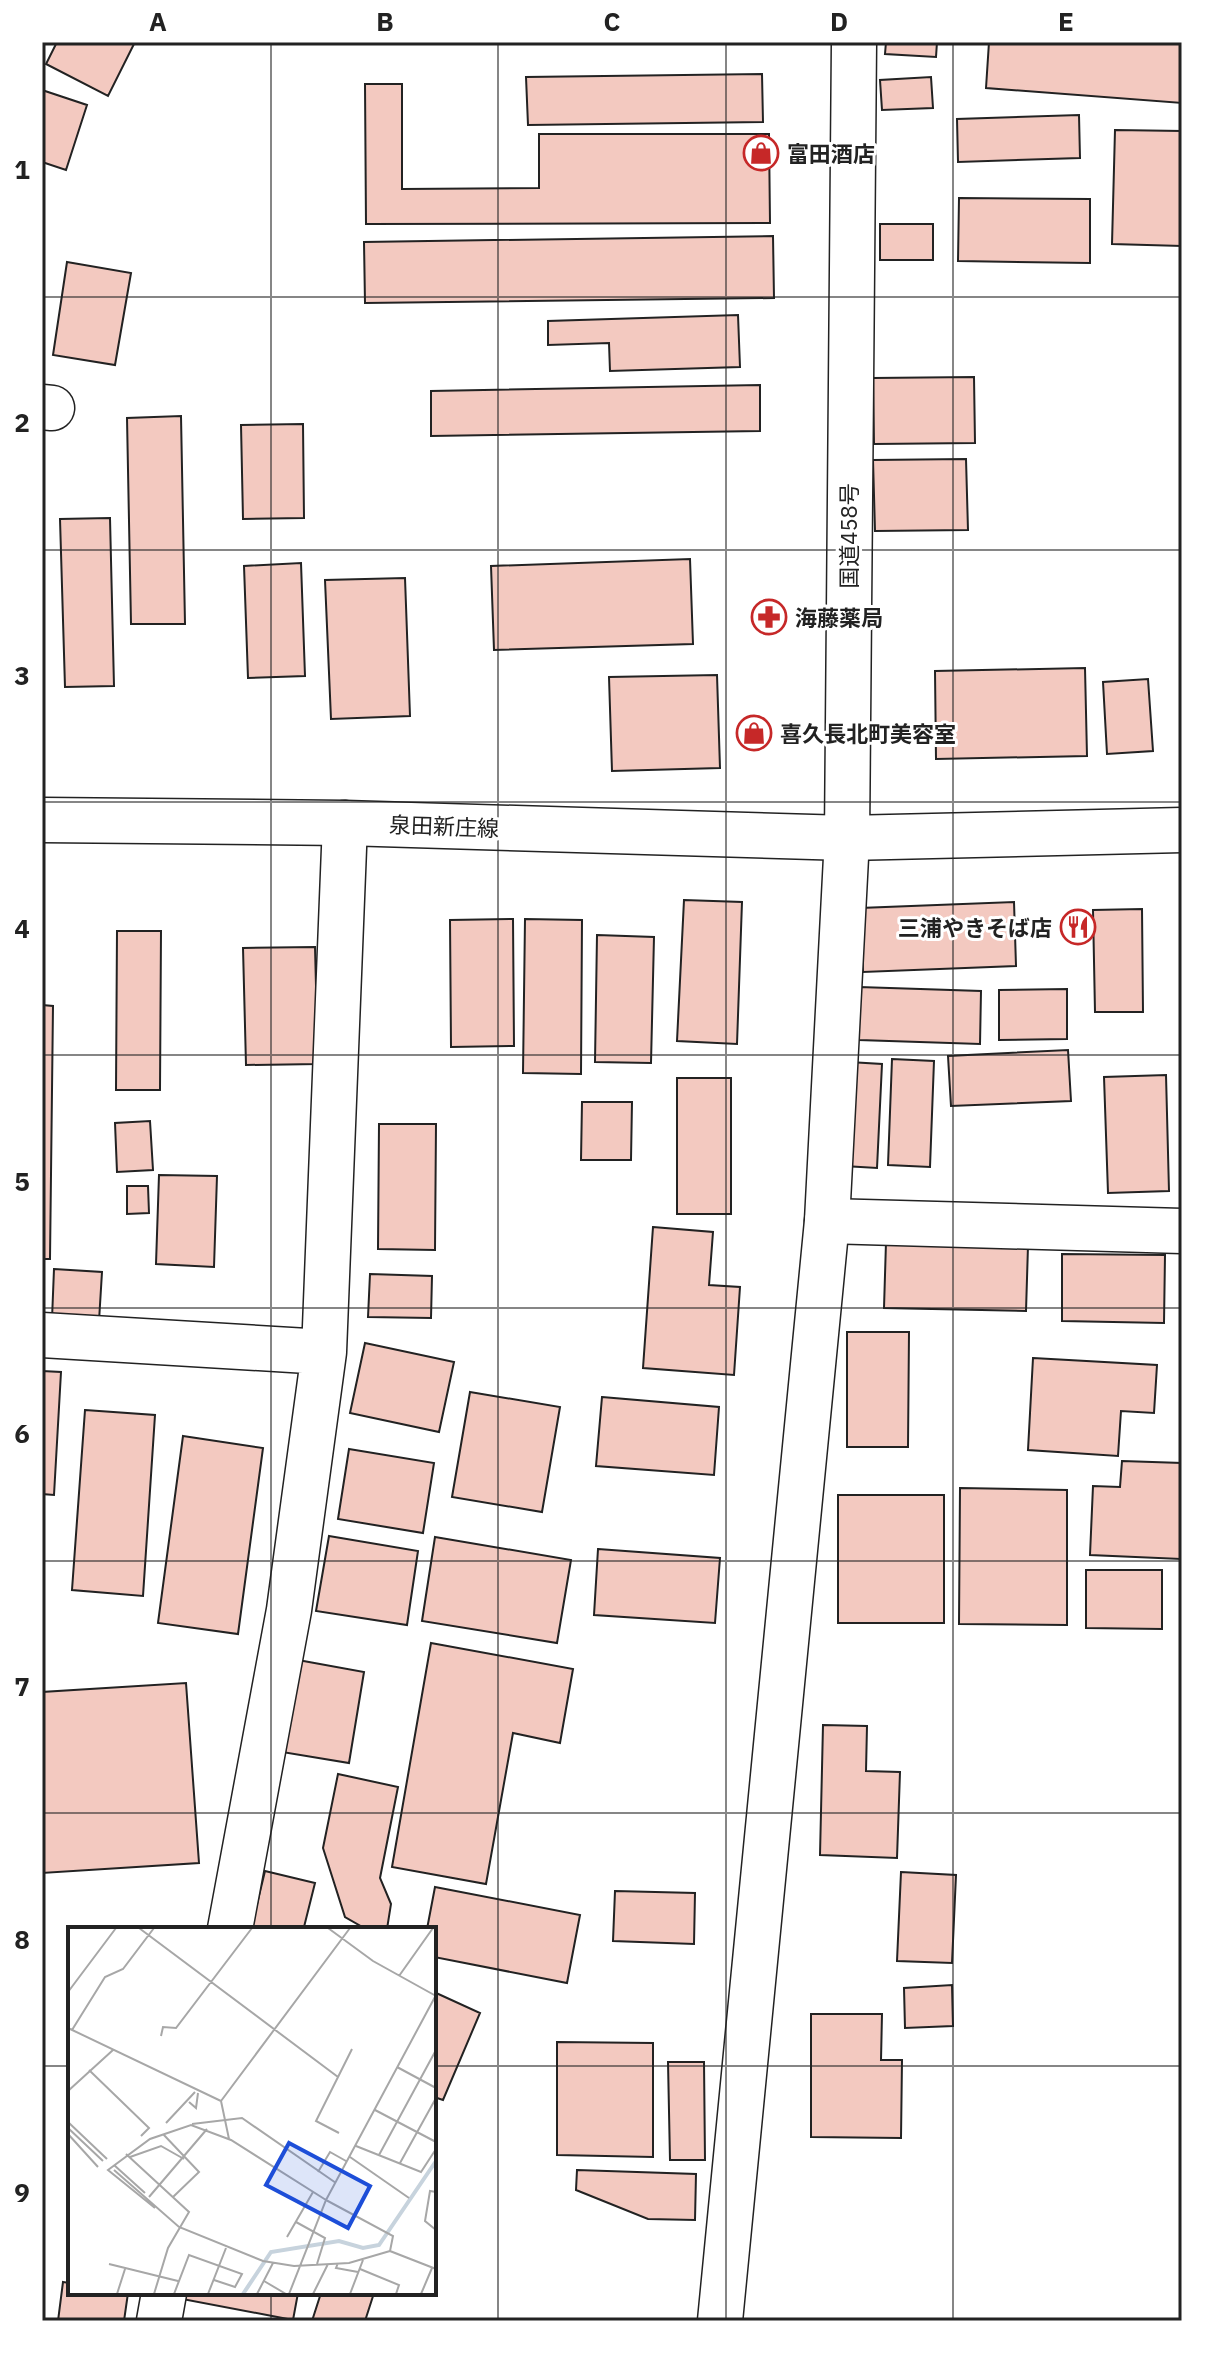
<svg xmlns="http://www.w3.org/2000/svg" width="1224" height="2363" font-family="'IBM Plex Sans','Noto Sans JP',sans-serif">
<style>
.building{fill:#f3c9c0;stroke:#222;stroke-width:2}
.lines{fill:none;stroke-linecap:round;stroke-linejoin:round}
.minor-casing{stroke:#222;stroke-width:47}
.tertiary-casing{stroke:#222;stroke-width:47}
.secondary-casing{stroke:#222;stroke-width:47}
.trunk-casing{stroke:#222;stroke-width:47}
.minor{stroke:#fff;stroke-width:44}
.tertiary{stroke:#fff;stroke-width:44}
.secondary{stroke:#fff;stroke-width:44}
.trunk{stroke:#fff;stroke-width:44}
.grid{fill:none;stroke:#222;stroke-width:2;stroke-opacity:0.55}
.labels{text-anchor:middle;dominant-baseline:central;stroke-width:6;stroke-linejoin:round;paint-order:stroke}
.poi-label{font-size:22px;font-weight:bold;fill:#222;stroke:#fff;text-anchor:start}
.street-label{font-size:22px;fill:#222;stroke:#fff}
.inset-river{fill:none;stroke:#c7d3dd;stroke-width:4}
.inset-road{fill:none;stroke:#a7a7a7;stroke-width:2}
.view{fill:#1d4ed8;fill-opacity:0.15;stroke:#1d4ed8;stroke-width:4}
.inset-edge{fill:none;stroke:#222;stroke-width:4}
.neatline{fill:none;stroke:#222;stroke-width:3}
.grid-label{font-size:26px;text-anchor:middle;font-weight:bold;fill:#222}
</style>
<rect width="100%" height="100%" fill="#fff"/>
<path class="building" d="M57 42H135L108 96 46 64Z
M886 42H937L936 57 885 54Z
M989 42H1181L1182 103 986 88Z
M762 74 763 122 528 125 526 77Z
M931 77 933 108 882 110 880 80Z
M365 84H402V189L539 188V134H769L770 223 366 224Z
M42 90 87 105 66 170 42 162Z
M1079 115 1080 158 958 162 957 119Z
M1115 130 1182 131V246L1112 244Z
M959 198 1090 199V263L958 261Z
M880 224H933V260H880Z
M773 236 774 298 365 303 364 242Z
M67 262 131 273 115 365 53 355Z
M738 315 740 367 610 371 609 343 548 345V321Z
M974 377 975 443 874 444 873 378Z
M760 385V431L431 436V391Z
M181 416 185 624H131L127 418Z
M303 424 304 518 243 519 241 425Z
M966 459 968 530 875 531 873 460Z
M110 518 114 686 65 687 60 519Z
M690 559 693 644 494 650 491 566Z
M301 563 305 676 248 678 244 566Z
M405 578 410 716 331 719 325 580Z
M1085 668 1087 756 936 759 935 671Z
M717 675 720 768 612 771 609 677Z
M1148 679 1153 751 1107 754 1103 682Z
M684 900 742 902 737 1044 677 1041Z
M1014 902 1016 966 863 972 860 908Z
M1142 909 1143 1012H1095L1093 910Z
M513 919 514 1046 451 1047 450 920Z
M525 919 582 920 581 1074 523 1073Z
M117 931H161L160 1090H116Z
M597 935 654 937 651 1063 595 1062Z
M315 947 318 1064 246 1065 243 948Z
M859 987 981 991 980 1044 859 1040Z
M1067 989V1039L999 1040V990Z
M42 1005 53 1006 50 1259H42Z
M1068 1050 1071 1101 951 1106 948 1056Z
M892 1059 934 1061 930 1167 888 1165Z
M849 1062 882 1064 877 1168 844 1166Z
M1166 1075 1169 1191 1108 1193 1104 1077Z
M677 1078H731V1214H677Z
M582 1102H632L631 1160H581Z
M150 1121 153 1170 117 1172 115 1123Z
M379 1124H436L435 1250 378 1249Z
M159 1175 217 1176 214 1267 156 1264Z
M127 1186H148L149 1213 127 1214Z
M653 1227 713 1232 709 1285 740 1287 734 1375 643 1368Z
M886 1242 1028 1246 1026 1311 884 1308Z
M1062 1254 1165 1255 1164 1323 1062 1321Z
M54 1269 102 1272 99 1321 52 1319Z
M370 1274 432 1276 431 1318 368 1317Z
M847 1332H909L908 1447H847Z
M365 1343 454 1362 439 1432 350 1413Z
M1033 1358 1157 1365 1154 1413 1121 1411 1118 1456 1028 1450Z
M42 1371 61 1372 54 1495 42 1494Z
M470 1392 560 1407 542 1512 452 1497Z
M602 1397 719 1407 714 1475 596 1466Z
M85 1410 155 1415 143 1596 72 1590Z
M183 1436 263 1448 238 1634 158 1623Z
M349 1449 434 1463 423 1533 338 1519Z
M1122 1461 1182 1463 1181 1559 1090 1555 1093 1486 1120 1487Z
M960 1488 1067 1490V1625L959 1624Z
M838 1495H944V1623H838Z
M329 1536 418 1551 407 1625 316 1611Z
M435 1537 571 1560 557 1643 422 1621Z
M598 1549 720 1558 715 1623 594 1615Z
M1086 1570H1162V1629L1086 1628Z
M431 1643 573 1669 560 1743 513 1733 486 1884 392 1867Z
M298 1660 364 1672 349 1763 282 1752Z
M186 1683 199 1863 42 1873V1692Z
M823 1725 867 1726 866 1771 900 1772 897 1858 820 1855Z
M338 1774 398 1787 380 1878 391 1904 387 1929H366L345 1917 323 1848Z
M265 1871 315 1883 304 1927 312 1929H251Z
M901 1872 956 1875 952 1963 897 1961Z
M435 1887 580 1915 567 1983 434 1957V1929H427Z
M615 1891 695 1893 694 1944 613 1941Z
M952 1985 953 2026 905 2028 904 1988Z
M434 1992 480 2013 443 2100 434 2097Z
M811 2014H882L881 2060H902L901 2138 811 2137Z
M557 2042 653 2043V2157L557 2155Z
M668 2062H704L705 2160H670Z
M577 2170 696 2174 695 2220 648 2219 576 2190Z
M63 2282 70 2283V2293H128L124 2321H58Z
M178 2293H298L293 2320 177 2298Z
M321 2293H374L365 2321H312Z"/>
<g class="lines">
<g class="minor-casing">
<path id="minor" d="M42 407 52 408
M827 1221 1182 1231
M42 1335 324 1352
M230 1929 289 1610 324 1352 345 823
M159 2321 164 2293"/>
</g>
<g class="tertiary-casing">
<path id="tertiary" d="M720 2321 827 1221 847 838"/>
</g>
<g class="secondary-casing">
<path id="secondary" d="M42 820 345 823 847 838"/>
</g>
<g class="trunk-casing">
<path id="trunk" d="M854 42 847 838 1182 830"/>
</g>
<use href="#minor" class="minor"/>
<use href="#tertiary" class="tertiary"/>
<use href="#secondary" class="secondary"/>
<use href="#trunk" class="trunk"/>
</g>
<path class="grid" d="M271 42V1929M498 42V2321M726 42V2321M953 42V2321M42 297H1182M42 550H1182M42 802H1182M42 1055H1182M42 1308H1182M42 1561H1182M42 1813H1182M42 2066H70M434 2066H1182M271 2293V2321"/>
<defs>
<g id="shop-ring" transform="scale(1.8)"><circle r="9.5" fill="#fff" stroke="#c62828" stroke-width="1.5"/><path d="M-5-2.5h2.3a2.7 3.5 0 0 1 5.4 0H5L5.5 6h-11ZM-1.5-2.5h3a1.5 2.3 0 0 0-3 0Z" fill="#c62828"/></g>
<g id="pharmacy-ring" transform="scale(1.8)"><circle r="9.5" fill="#fff" stroke="#c62828" stroke-width="1.5"/><path d="M-2-6h4v4h4v4h-4v4h-4v-4h-4v-4h4Z" fill="#c62828"/></g>
<g id="restaurant-ring" transform="scale(1.8)"><circle r="9.5" fill="#fff" stroke="#c62828" stroke-width="1.5"/><path d="M-5-6h1v4h1v-4h1v4h1v-4h1v5L-1.5 .5V6h-2V.5L-5-1ZM5-6V6H3V1.5H1.5Q1.5-4 5-6Z" fill="#c62828"/></g>
</defs>
<g fill-rule="evenodd">
<use href="#shop-ring" x="761" y="153"/>
<use href="#pharmacy-ring" x="769" y="617"/>
<use href="#shop-ring" x="754" y="733"/>
<use href="#restaurant-ring" x="1078" y="927"/>
</g>
<g class="labels">
<g class="poi-label">
<text x="787" y="153">富田酒店</text>
<text x="795" y="617">海藤薬局</text>
<text x="780" y="733">喜久長北町美容室</text>
<text x="1052" y="927" text-anchor="end">三浦やきそば店</text>
</g>
<g class="street-label">
<text transform="translate(848 536) rotate(-90)">国道458号</text>
<text transform="translate(444 826) rotate(2)">泉田新庄線</text>
</g>
</g>
<g transform="translate(68 1927)">
<rect width="368" height="368" fill="#fff"/>
<path class="inset-river" d="M175 367 203 325 271 314 295 321 311 318 368 234"/>
<path class="inset-road" d="M71 1 270 150M260 1 305 34 368 69M331 49 365 1M0 65 48 1M0 101 153 174 161 212M4 103 37 50 55 42 86 1M93 109 95 100 108 101 184 1M329 140 368 161M21 143 81 201 73 209M0 164 45 123M153 174 282 1M121 175 128 181 130 166M307 183 368 215M0 195 39 232M98 196 127 165M124 197 174 191 268 256M0 201 35 234M271 206 248 194 284 122M0 207 30 240M95 207 131 245 105 270M288 219 353 245 368 222M58 227 121 285 100 321 86 367M311 228 368 123M62 230 93 219 116 232M282 230 341 271M332 236 368 171M46 238 77 266M46 243 111 300 195 334 226 339 281 336 322 324M250 245 262 225 278 234M368 265 362 264 357 294 368 303M81 270 139 202M258 273 368 68M87 281 40 243 82 212 123 198 163 213 258 273M228 295 257 311 249 337M219 310 245 265M270 336 268 341 290 345M41 337 110 354M292 342 331 358 328 367M196 354 218 367M49 367 57 342M106 367 121 328 174 347 167 360 146 353M140 367 158 321M189 367 205 336M221 367 258 273 325 309 322 324 368 342M245 367 260 337M282 367 295 333M353 367 364 341"/>
<path class="view" d="M221 216 302 259 280 301 198 258Z"/>
<rect width="368" height="368" class="inset-edge"/>
</g>
<rect width="1224" height="2363" fill="none" stroke="#ffffff" stroke-width="88"/>
<rect x="44" y="44" width="1136" height="2275" class="neatline"/>
<g class="grid-label">
<text x="158" y="31">A</text>
<text x="385" y="31">B</text>
<text x="612" y="31">C</text>
<text x="839" y="31">D</text>
<text x="1066" y="31">E</text>
<text x="22" y="179">1</text>
<text x="22" y="432">2</text>
<text x="22" y="685">3</text>
<text x="22" y="938">4</text>
<text x="22" y="1191">5</text>
<text x="22" y="1443">6</text>
<text x="22" y="1696">7</text>
<text x="22" y="1949">8</text>
<text x="22" y="2202">9</text>
</g>
</svg>
